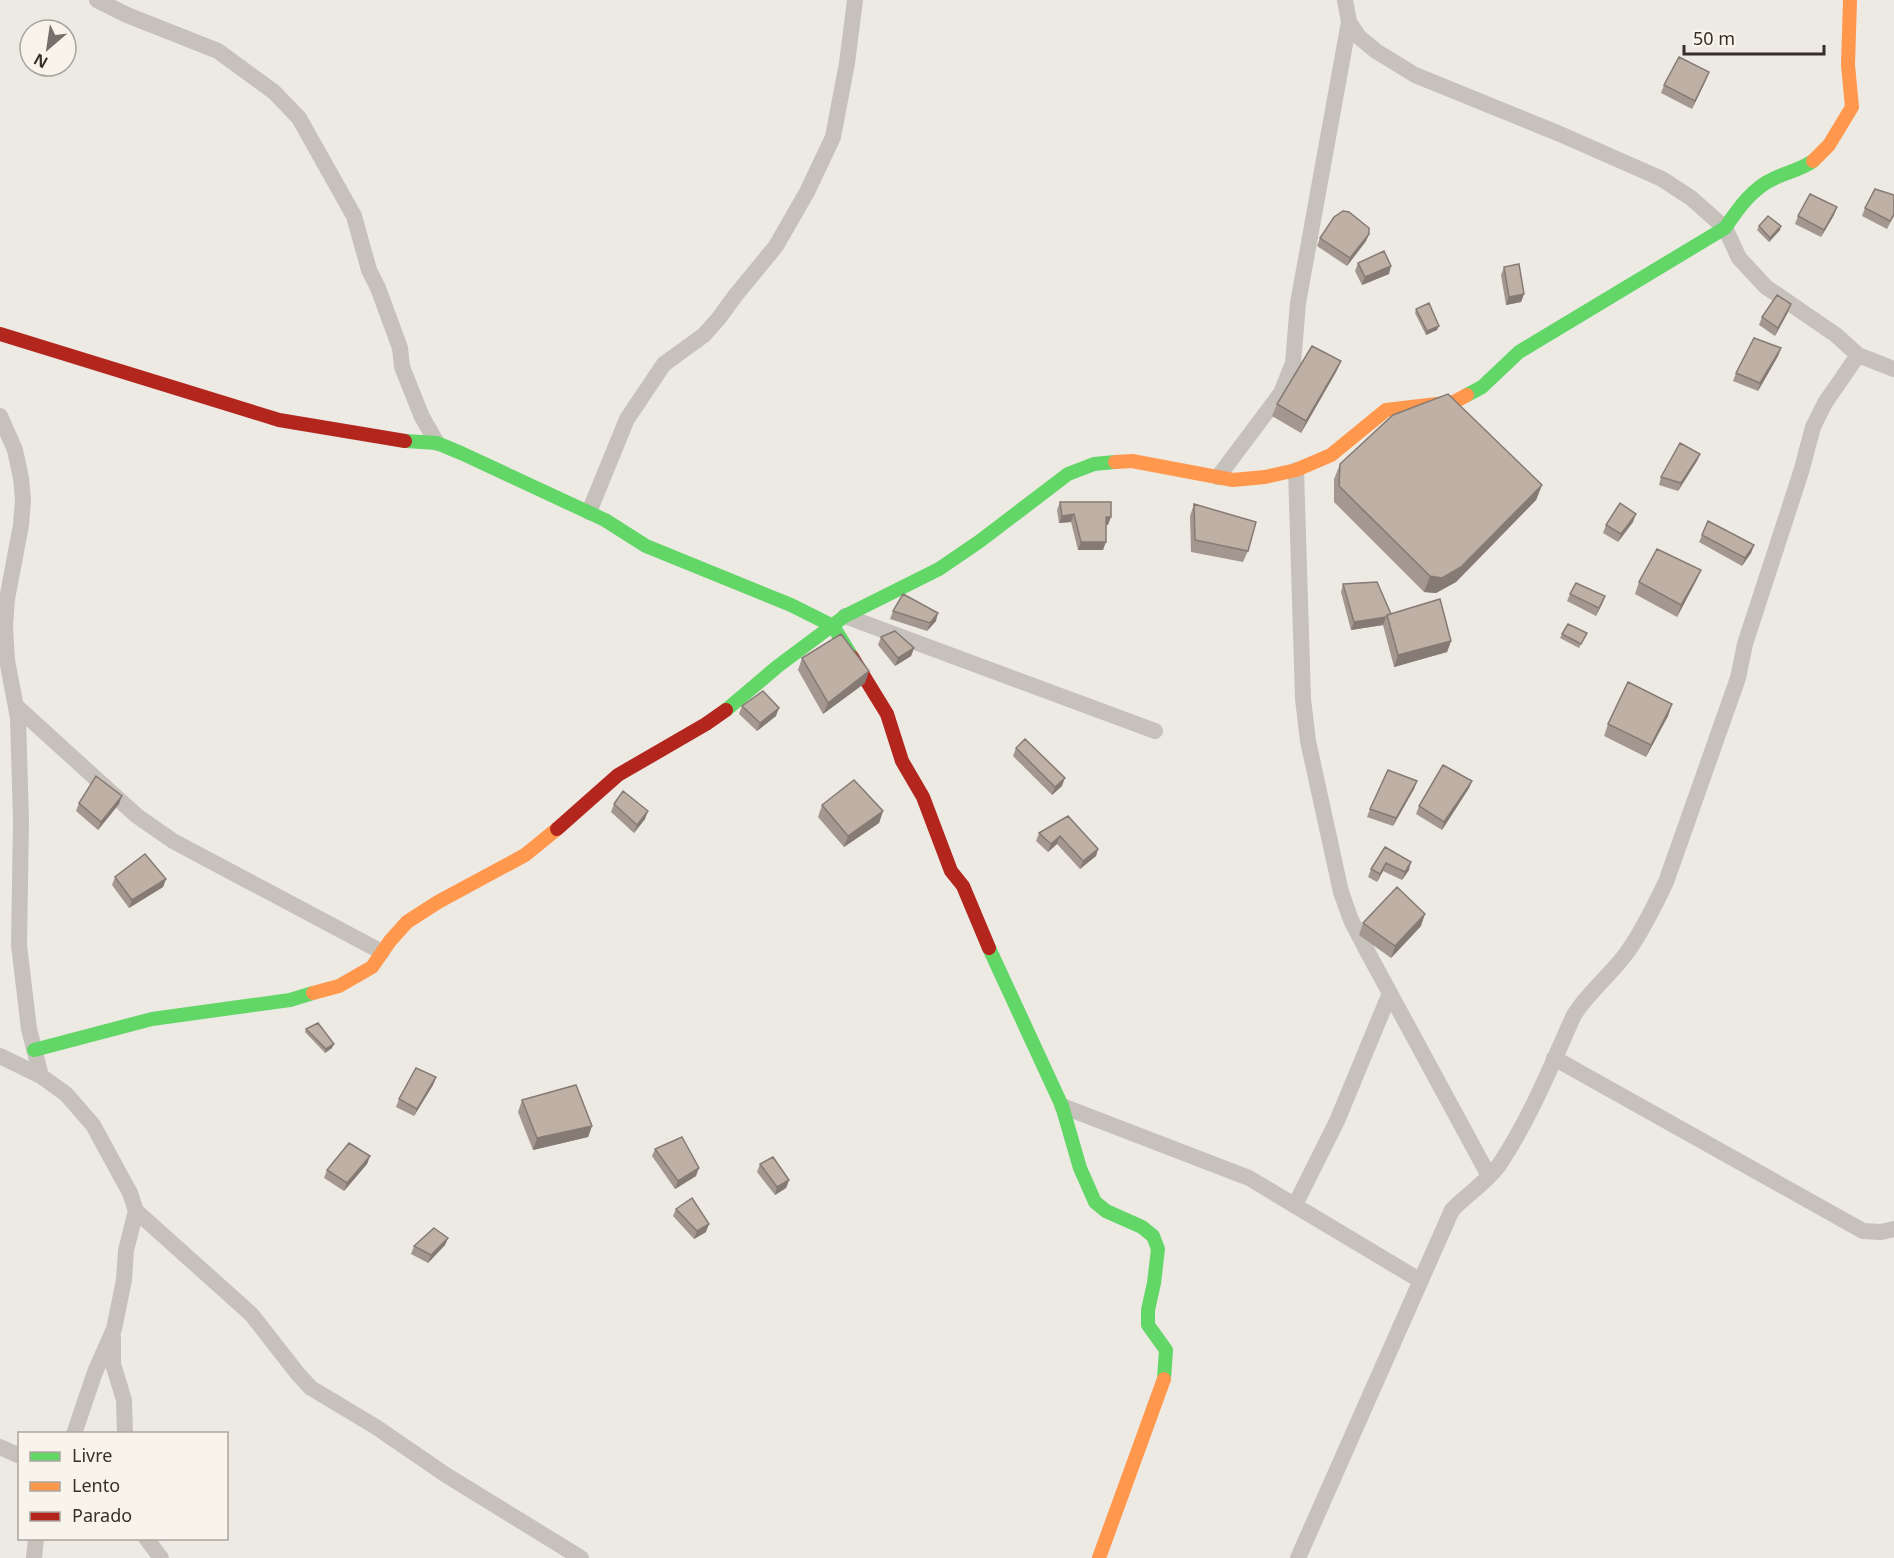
<svg xmlns="http://www.w3.org/2000/svg" width="1894" height="1558" font-family="'Noto Sans',sans-serif">
<style>
.lines{fill:none;stroke-linecap:round;stroke-linejoin:round}
.street{stroke:#c6c1bb;stroke-width:16}
.fast{stroke:#63d668;stroke-width:14}
.slow{stroke:#ff974d;stroke-width:14}
.jam{stroke:#b3261e;stroke-width:14}
.wall{fill:#a4978f}
.shaded-wall{fill:#867b74}
.building{fill:#bfb0a6;stroke:#867b74;stroke-width:1.5}
</style>
<rect width="100%" height="100%" fill="#ede9e3"/>
<g class="lines">
<path class="street" d="M97 0 127 15 218 51 274 92 299 118 354 216 369 270 378 288 400 348 402 367 422 417 437 443
M1345 0 1349 22 1359 37 1376 51 1415 75 1560 134 1662 179 1691 198 1725 228 1739 258 1766 287 1836 335 1858 355 1894 369
M0 416 15 450 21 478 23 500 21 525 7 599 5 626 7 660 18 718 21 820 19 945 29 1029 41 1076
M1296 470 1303 699 1308 741 1341 892 1351 920 1366 949 1489 1176
M1218 477 1281 393 1293 363 1298 303 1349 22
M589 512 627 419 664 364 704 335 719 318 735 296 776 246 807 192 833 137 847 63 855 0
M845 616 1155 731
M16 706 137 816 173 841 382 952
M0 1056 41 1076 66 1094 93 1125 130 1193 136 1211 126 1250 124 1280 114 1329 95 1372 74 1434
M1554 1058 1863 1231 1881 1232 1894 1229
M1062 1106 1249 1178 1421 1281
M1295 1205 1337 1121 1390 993
M136 1211 251 1314 298 1374 311 1388 376 1427 446 1475 581 1558
M113 1337V1364L124 1400 125 1434
M0 1447 20 1456
M146 1538 161 1558
M34 1558 36 1538
M1298 1558 1452 1210C1467 1194 1486 1183 1499 1165 1530 1119 1551 1066 1574 1015 1589 991 1612 974 1628 951 1643 930 1655 905 1666 882L1738 678 1745 644 1801 472 1813 427 1825 403 1858 355"/>
<path class="fast" d="M1467 395 1482 387 1519 352 1725 228C1738 209 1752 188 1775 178 1788 172 1802 169 1813 161
M405 441 437 443 461 453 605 520 646 546 791 605 833 626 852 657
M726 710 778 666 845 616 939 569 980 541 1068 474 1094 464 1115 462
M989 948 1062 1106 1080 1168 1095 1202 1106 1211 1142 1227 1153 1236 1158 1249 1154 1283 1148 1310V1325L1166 1350 1164 1379
M34 1050 152 1019 290 1000 313 993"/>
<path class="slow" d="M1813 161 1829 145 1852 107 1848 65 1850 0
M1115 462 1132 461 1233 480 1265 477 1296 470 1331 455 1386 410 1454 402 1467 395
M313 993 339 986 372 967 390 941 407 922 438 902 525 855 557 829
M1099 1558 1164 1379"/>
<path class="jam" d="M0 334 279 420 405 441
M852 657 887 714 902 761 923 797 951 871 963 886 989 948
M557 829 618 775 706 724 726 710"/>
</g>
<path class="wall" d="M1706 80 1692 109 1661 93 1664 85Z
M1894 195V216L1887 229 1862 216 1865 208Z
M1834 215 1821 237 1795 224 1798 216Z
M1759 226 1780 230 1769 242 1757 230Z
M1369 234 1366 241 1347 266 1317 246 1320 238Z
M1358 263 1389 274 1362 285 1355 271Z
M1504 267 1524 294 1521 302 1506 305 1501 275Z
M1416 309 1437 330 1426 335 1415 313Z
M1788 312 1775 336 1759 325 1762 317Z
M1781 348 1778 356 1758 391 1733 381 1736 373Z
M1341 361 1336 372 1301 433 1272 416 1277 404Z
M1700 454 1697 461 1678 491 1659 485 1661 477Z
M1340 464 1542 485 1536 500 1456 582 1436 593 1424 592 1334 502V479Z
M1060 502 1108 525H1106L1103 550H1078L1071 522 1059 523 1057 510Z
M1194 504 1248 551 1243 562 1191 552 1190 516Z
M1633 522 1618 542 1603 533 1606 525Z
M1702 535 1754 545 1751 553 1742 566 1699 542Z
M1701 570 1696 581 1677 617 1635 594 1639 582Z
M1343 584 1391 614 1451 641 1447 652 1394 667 1383 625 1351 630 1341 592Z
M1570 594 1605 596 1602 604 1596 616 1567 601Z
M893 611 936 621 927 631 890 619Z
M1562 634 1585 637 1579 648 1560 638Z
M881 637 914 648 911 656 895 666 878 645Z
M802 658 865 683 823 714 798 670Z
M1672 704 1668 716 1646 757 1604 736 1608 724Z
M742 706 776 716 757 731 739 714Z
M1016 748 1062 786 1052 795 1013 756Z
M1417 781 1414 789 1393 826 1367 817 1370 809Z
M1472 781 1469 788 1442 830 1416 814 1419 806Z
M79 803 119 804 98 830 76 811Z
M614 804 645 819 634 833 611 812Z
M822 805 883 811 879 823 844 847 818 817Z
M1068 816 1098 849 1096 856 1080 869 1057 844 1048 852 1036 841 1039 833Z
M1385 847 1409 870 1402 880 1383 871 1377 882 1368 877 1371 869Z
M115 877 166 879 163 887 129 908 112 885Z
M1363 923 1421 926 1391 958 1359 935Z
M306 1029 332 1048 325 1053 305 1032Z
M436 1077 433 1085 414 1116 396 1107 399 1099Z
M522 1100 592 1126 588 1137 533 1150 518 1112Z
M655 1149 696 1176 675 1189 652 1156Z
M370 1156 367 1164 344 1191 324 1178 327 1170Z
M760 1164 789 1180 786 1188 775 1195 757 1172Z
M676 1209 706 1232 694 1239 673 1216Z
M448 1238 445 1245 428 1263 411 1254 414 1246Z"/>
<path class="shaded-wall" d="M1709 72 1706 80 1692 109 1695 101Z
M1837 207 1834 215 1821 237 1824 230Z
M1781 226 1780 230 1769 242 1770 238Z
M1369 234 1366 241 1347 266 1350 258Z
M1391 266 1389 274 1362 285 1365 277Z
M1524 294 1521 302 1506 305 1509 297Z
M1791 304 1788 312 1775 336 1778 328Z
M1439 326 1437 330 1426 335 1427 331Z
M1781 348 1778 356 1758 391 1760 383Z
M1341 361 1336 372 1301 433 1306 421Z
M1700 454 1697 461 1678 491 1681 483Z
M1542 485 1536 500 1456 582 1436 593 1424 592 1430 576Z
M1074 514 1071 522 1059 523 1062 516Z
M1636 514 1633 522 1618 542 1621 534Z
M1106 517H1111L1108 525H1104Z
M1081 542H1106L1103 550H1078Z
M1754 545 1751 553 1742 566 1745 558Z
M1701 570 1696 581 1677 617 1681 605Z
M1605 596 1602 604 1596 616 1599 608Z
M938 613 936 621 927 631 930 623Z
M1386 617 1383 625 1351 630 1354 622Z
M1451 641 1447 652 1394 667 1398 655Z
M914 648 911 656 895 666 898 658Z
M869 671 865 683 823 714 828 703Z
M1672 704 1668 716 1646 757 1651 745Z
M779 708 776 716 757 731 760 723Z
M1065 778 1062 786 1052 795 1055 787Z
M1417 781 1414 789 1393 826 1396 818Z
M1472 781 1469 788 1442 830 1444 822Z
M122 796 119 804 98 830 101 822Z
M648 811 645 819 634 833 637 825Z
M883 811 879 823 844 847 848 836Z
M1060 836 1057 844 1048 852 1051 844Z
M1098 849 1096 856 1080 869 1083 861Z
M1411 862 1409 870 1402 880 1405 872Z
M1386 863 1383 871 1377 882 1380 874Z
M166 879 163 887 129 908 132 900Z
M1425 914 1421 926 1391 958 1395 946Z
M334 1044 332 1048 325 1053 326 1049Z
M436 1077 433 1085 414 1116 417 1109Z
M592 1126 588 1137 533 1150 537 1138Z
M370 1156 367 1164 344 1191 347 1183Z
M699 1168 696 1176 675 1189 678 1181Z
M789 1180 786 1188 775 1195 777 1187Z
M709 1224 706 1232 694 1239 697 1231Z
M448 1238 445 1245 428 1263 431 1255Z"/>
<path class="building" d="M1679 57 1709 72 1695 101 1664 85Z
M1875 189 1894 195V214L1890 221 1865 208Z
M1810 194 1837 207 1824 230 1798 216Z
M1343 211 1349 212 1369 228V234L1350 258 1320 238 1334 217Z
M1768 216 1781 226 1770 238 1759 226Z
M1384 251 1391 266 1365 277 1358 263Z
M1519 264 1524 294 1509 297 1504 267Z
M1777 295 1791 304 1778 328 1762 317Z
M1429 303 1439 326 1427 331 1416 309Z
M1754 338 1781 348 1760 383 1736 373Z
M1312 346 1341 361 1306 421 1277 404Z
M1448 394 1542 485 1461 567 1442 578 1430 576 1339 486 1340 464 1393 415Z
M1680 443 1700 454 1681 483 1661 477Z
M1060 502H1111V517H1106V542H1081L1074 514 1062 516Z
M1620 503 1636 514 1621 534 1606 525Z
M1194 504 1256 522 1248 551 1195 540Z
M1708 521 1754 545 1745 558 1702 535Z
M1657 549 1701 570 1681 605 1639 582Z
M1377 582 1391 614 1387 615 1386 617 1354 622 1343 584Z
M1576 583 1605 596 1599 608 1570 594Z
M903 594 938 613 930 623 893 611Z
M1440 599 1451 641 1398 655 1387 615Z
M1568 624 1587 633 1581 644 1562 634Z
M895 631 914 648 898 658 881 637Z
M841 634 869 671 828 703 802 658Z
M1628 682 1672 704 1651 745 1608 724Z
M763 691 779 708 760 723 742 706Z
M1025 739 1065 778 1055 787 1016 748Z
M1443 765 1472 781 1444 822 1419 806Z
M1388 770 1417 781 1396 818 1370 809Z
M96 776 122 796 101 822 79 803Z
M854 780 883 811 848 836 822 805Z
M623 791 648 811 637 825 614 804Z
M1068 816 1098 849 1083 861 1060 836 1051 844 1039 833Z
M1385 847 1411 862 1405 872 1386 863 1380 874 1371 869Z
M145 854 166 879 132 900 115 877Z
M1397 887 1425 914 1395 946 1363 923Z
M318 1023 334 1044 326 1049 306 1029Z
M416 1068 436 1077 417 1109 399 1099Z
M576 1085 592 1126 537 1138 522 1100Z
M682 1137 699 1168 678 1181 655 1149Z
M349 1143 370 1156 347 1183 327 1170Z
M773 1157 789 1180 777 1187 760 1164Z
M692 1198 709 1224 697 1231 676 1209Z
M434 1228 448 1238 431 1255 414 1246Z"/>
<rect x="18" y="1432" width="210" height="108" fill="#f8f4eb" stroke="#aaa59e" stroke-width="1.5"/>
<rect x="30" y="1452" width="30" height="9" fill="#63d668" stroke="#aaa59e" stroke-width="1.5"/>
<text x="72" y="1462" font-size="18" fill="#362f2a">Livre</text>
<rect x="30" y="1482" width="30" height="9" fill="#ff974d" stroke="#aaa59e" stroke-width="1.5"/>
<text x="72" y="1492" font-size="18" fill="#362f2a">Lento</text>
<rect x="30" y="1512" width="30" height="9" fill="#b3261e" stroke="#aaa59e" stroke-width="1.5"/>
<text x="72" y="1522" font-size="18" fill="#362f2a">Parado</text>
<g transform="translate(48 48) rotate(209)"><circle r="28" fill="#f8f4eb" stroke="#aaa59e" stroke-width="1.5"/>
<path d="M0-4.5L10 22L0 15L-10 22Z" fill="#76706b"/>
<text y="-9" font-size="16" font-weight="bold" text-anchor="middle" fill="#362f2a">N</text>
</g>
<path d="M1684 45v9h140v-9" fill="none" stroke="#362f2a" stroke-width="3"/>
<text x="1693" y="45" font-size="18" fill="#362f2a" stroke="#f8f4eb" stroke-width="4.5" paint-order="stroke">50 m</text>
</svg>
